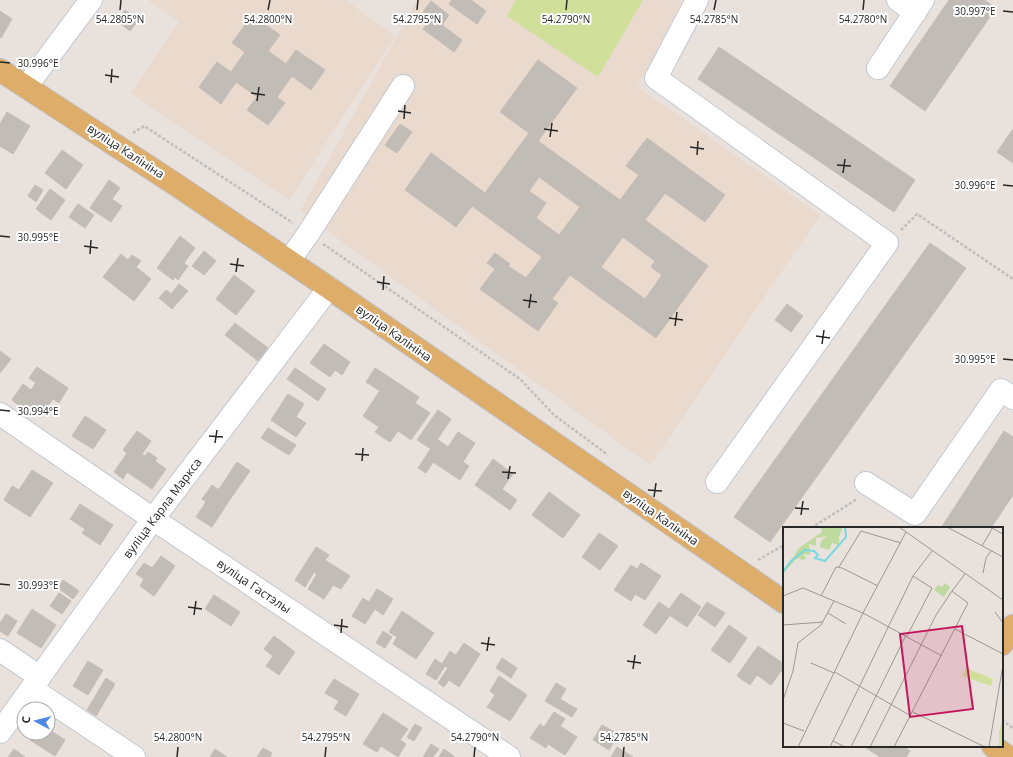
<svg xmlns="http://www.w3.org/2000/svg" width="1013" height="757" font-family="'Open Sans',sans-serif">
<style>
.education{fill:#e9dacd}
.pitch{fill:#d0e09b}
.building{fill:#c2bcb7;stroke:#c4bcb6;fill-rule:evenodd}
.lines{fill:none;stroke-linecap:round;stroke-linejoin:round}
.minor-casing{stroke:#c3c9d1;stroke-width:24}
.major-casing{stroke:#bebebe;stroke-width:24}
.path{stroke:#bebebe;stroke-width:2.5;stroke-dasharray:3 2;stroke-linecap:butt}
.minor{stroke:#fff;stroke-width:22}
.major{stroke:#dfad6a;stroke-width:22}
.ticks{fill:none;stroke:#282828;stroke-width:1.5}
.labels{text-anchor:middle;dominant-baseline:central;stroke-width:4;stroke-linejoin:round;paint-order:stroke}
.street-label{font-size:12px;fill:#282828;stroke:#fff}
.inset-river{fill:none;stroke:#7ad9e0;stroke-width:2}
.inset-road{fill:none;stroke:#9c9794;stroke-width:1}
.view{fill:#c2185b;fill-opacity:0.15;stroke:#c2185b;stroke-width:2}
.inset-edge{fill:none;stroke:#282828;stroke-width:2}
.ticks-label{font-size:10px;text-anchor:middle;fill:#282828;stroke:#fff;stroke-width:4;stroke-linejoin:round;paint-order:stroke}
</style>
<rect width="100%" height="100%" fill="#e9e1dc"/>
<path class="education" d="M148 0H345L395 36 289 200 131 93 179 21Z
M417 0H682L638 87 820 215 650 465 300 211Z"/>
<path class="pitch" d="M516 0H643L598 77 507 16Z"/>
<path class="building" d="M452 0H471L486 11 477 24 449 4Z
M949 0H984L996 8 925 111 890 86Z
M431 1 449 15 442 25 462 40 454 52 423 29 432 18 423 12Z
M125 10 138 21 130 31 117 21Z
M0 11 12 19 1 38 0 37Z
M252 15 280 35 268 51 286 64 296 50 325 70 311 90 292 76 277 97 285 103 268 125 247 110 257 97 236 82 221 104 199 87 217 62 231 72 245 52 232 43Z
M719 47 915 180 894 212 698 79Z
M538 60 577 88 538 141 620 200 639 175 626 166 647 138 725 195 705 222 665 193 645 220 708 266 656 338 570 275 552 299 558 303 538 331 480 289 495 269 487 263 495 253 510 264 508 266 526 278 542 257 472 206 456 227 405 190 431 153 485 193 529 133 500 112ZM539 177 580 207 559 235 536 218 546 203 529 191ZM623 237 655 261 651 267 662 275 645 299 601 267Z
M7 112 30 126 13 154 0 146V124Z
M400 124 412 132 397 153 385 145Z
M1013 129V163L997 152Z
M62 150 83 165 66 189 45 173Z
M109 180 120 188 112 199 122 206 111 222 90 208Z
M35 185 43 190 36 202 28 196Z
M50 189 65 200 51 220 36 209Z
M78 204 94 215 85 228 69 217Z
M180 236 195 248 184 263 188 266 178 280 175 277 173 280 157 268Z
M930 243 966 268 770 542 734 517Z
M204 251 216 261 204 275 192 266Z
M121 254 128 260 132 255 141 261 136 267 151 279 134 301 103 277Z
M234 275 255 291 236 315 216 299Z
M179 284 188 291 172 309 159 298 166 290 171 294Z
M787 304 803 316 791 332 775 320Z
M235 323 268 348 258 361 225 335Z
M324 344 350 362 342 375 335 370 330 377 310 363Z
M0 351 11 359 0 373Z
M37 367 68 388 59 403 53 399 42 414 27 404 24 409 12 400 23 384 31 390 36 383 29 378Z
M295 368 326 389 318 401 287 379Z
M375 368 389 377 380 391 366 382Z
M389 377 419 397 415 403 430 413 411 440 398 431 390 442 375 432 379 427 363 416Z
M288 394 304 404 296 417 306 423 296 437 271 420Z
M438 410 451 419 431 449 417 440Z
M85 416 106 430 93 449 72 436Z
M268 428 296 445 289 455 261 438Z
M137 431 151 441 142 454 145 456 148 452 157 458 155 461 166 469 152 489 127 472 123 479 114 472 127 453 123 450Z
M1004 431 1013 437V495L991 528H941Z
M458 432 475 443 463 462 469 466 460 480 433 462 426 473 418 468 437 439 448 447Z
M493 459 513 474 502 489 517 500 510 510 475 485Z
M237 462 250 471 231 498 219 489Z
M32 470 53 483 30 517 4 500 12 486 19 490Z
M212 485 231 498 212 527 196 517 206 502 202 499Z
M549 492 580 515 563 538 532 515Z
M80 504 113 525 100 545 82 533 85 529 70 519Z
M599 533 618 546 600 570 582 557Z
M316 547 329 555 325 560 350 576 341 589 333 585 324 599 308 589 317 574 304 566Z
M161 556 175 566 154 596 140 586 144 579 136 574 144 563 152 568Z
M641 563 661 576 645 600 635 594 631 601 614 590 631 565 637 569Z
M304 566 314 572 305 587 295 580Z
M63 580 79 591 73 599 58 588Z
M377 589 393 599 383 615 375 609 365 624 352 616 363 598 369 602Z
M59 593 71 601 62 614 50 606Z
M681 593 701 607 687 627 666 613Z
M214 595 240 612 231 626 205 609Z
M659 602 669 609 666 613 670 615 656 634 643 625Z
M707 602 725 613 715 627 698 615Z
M32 609 56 625 41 648 17 633Z
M402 611 434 633 416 659 393 644 397 637 389 632Z
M6 614 17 621 8 636 0 631V623Z
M729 625 747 638 730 663 711 650Z
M383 631 392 637 385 648 376 643Z
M274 636 295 652 279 675 266 666 273 656 264 649Z
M464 643 480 654 459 687 449 680 444 687 438 683 448 668 442 664 450 651 456 655Z
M758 646 784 664V667L771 685 757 675 750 685 737 676Z
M502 658 517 668 511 678 496 668Z
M435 659 445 666 436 680 426 674Z
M88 661 103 670 88 695 73 686Z
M499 676 527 695 510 721 487 707 495 695 490 691Z
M106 678 115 684 96 716 87 710Z
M334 679 359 694 346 716 334 709 339 701 325 693Z
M556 683 566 689 560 699 577 709 572 717 545 701Z
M554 712 565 719 560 726 577 737 565 755 548 744 546 748 530 738 540 724 544 727Z
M383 713 408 729 400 740 406 744 398 757 381 746 377 752 363 744Z
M415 724 422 728 414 741 407 737Z
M602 725 618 734 609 750 593 740Z
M48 729 65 740 55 756 30 740 35 733H48Z
M431 744 439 749 433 757H423Z
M866 746H902L910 751 906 757H880L865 747Z
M617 747 633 757H611Z
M263 748 272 753 270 757H257Z
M14 749 25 757H8Z
M215 749 227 757H210Z
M444 749 455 757H439Z"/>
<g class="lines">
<g class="minor-casing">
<path id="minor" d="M697 0 656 78 887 243 717 482
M898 0 915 13
M878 68 923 0
M26 87 91 0
M289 261 308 234 403 86
M0 414 153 519 509 757
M866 483 915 514 1001 390 1013 398
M0 650 40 677
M32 689 134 757
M0 732 153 519 329 288"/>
</g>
<g class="major-casing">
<path id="major" d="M0 70 178 186 329 288 784 602
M1002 644 1013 626
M993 746 1008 757"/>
</g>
<path class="path" d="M133 133 144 126 293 223
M901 230 917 214 1013 279
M323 244 520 379 554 415 608 455
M811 528 854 501 856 499
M758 560 784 545
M1002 720 1013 728"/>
<use href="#minor" class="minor"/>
<use href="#major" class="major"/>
</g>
<path class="ticks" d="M120 10 121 0M268 10 270 0M417 10 418 0M566 10 567 0M714 10 716 0M863 10 864 0M1003 11 1013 12M0 62 10 63M105 75 119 77M111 83 112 69M251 93 265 95M257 101 259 87M398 111 411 113M404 119 405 105M544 129 558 131M550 137 552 123M690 147 704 149M697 155 698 141M837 165 851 166M843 173 845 159M1003 185 1013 186M0 236 10 237M84 246 98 248M90 254 91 240M230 264 244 266M236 272 238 258M377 282 390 284M383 290 384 276M523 300 537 302M529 308 531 294M669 318 683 320M675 326 677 312M816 336 830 338M822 344 824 330M1003 359 1013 360M0 410 10 411M209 436 223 437M215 443 217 430M355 454 369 455M362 461 363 448M502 472 516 473M508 479 510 466M648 490 662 491M654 497 656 483M795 508 809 509M801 515 803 501M0 584 10 585M188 607 202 609M194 615 196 601M334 625 348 627M341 633 342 619M481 643 495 645M487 651 489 637M627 661 641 663M633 669 635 655M177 757 178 747M325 757 326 747M474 757 475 747M623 757 624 747"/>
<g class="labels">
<g class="street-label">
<text transform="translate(126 151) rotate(33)">вуліца Калініна</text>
<text transform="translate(394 333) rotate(35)">вуліца Калініна</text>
<text transform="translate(162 508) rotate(-53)">вуліца Карла Маркса</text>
<text transform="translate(661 517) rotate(35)">вуліца Калініна</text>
<text transform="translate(254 586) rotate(34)">вуліца Гастэлы</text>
</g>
</g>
<g transform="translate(783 527)">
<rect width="220" height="220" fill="#e9e1dc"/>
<path d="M38 0H60L56 9V18L49 16 46 23 37 20 38 14 44 9 33 11V19L26 17 27 28 20 27 23 31 20 34 17 31 13 32 0 47V42L6 37 16 21 39 5ZM162 56 167 60 161 70 151 63 155 58 159 60Z" fill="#beda9e"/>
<path d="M183 141 210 152 208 159 179 149ZM219 195 220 220H216V205Z" fill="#d0e09b"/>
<path class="inset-river" d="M0 45 8 34 22 23 31 24 35 28 32 31 42 34 63 10 62 0"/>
<path class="inset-road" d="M116 0 220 73M164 0 220 30M207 0 220 7M199 19 210 0M56 40 78 4 118 16M200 46 203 31 208 24M0 69 20 61 80 86 159 129M38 69 53 40 59 41 95 59M212 85 220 96M45 86 63 97M0 98 40 95M172 102 220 127M124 109 149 61 130 49M28 136 51 146M52 145 128 189M0 173 10 144 15 116 38 98 51 74M130 185 202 220M0 196 21 204M50 214 62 220M15 220 80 86 123 5M47 220 130 49 149 24M68 220 123 108M87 220 153 88 169 64M111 220 185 76 169 64 182 47M206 220 220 138"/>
<path class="view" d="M179 99 190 182 127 190 117 107Z"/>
<rect width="220" height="220" class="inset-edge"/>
</g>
<g class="ticks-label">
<text x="975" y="15">30.997°E</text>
<text x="120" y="23">54.2805°N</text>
<text x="268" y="23">54.2800°N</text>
<text x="417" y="23">54.2795°N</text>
<text x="566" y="23">54.2790°N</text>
<text x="714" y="23">54.2785°N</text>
<text x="863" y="23">54.2780°N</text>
<text x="38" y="67">30.996°E</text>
<text x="975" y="189">30.996°E</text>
<text x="38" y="241">30.995°E</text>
<text x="975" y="363">30.995°E</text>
<text x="38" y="415">30.994°E</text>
<text x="38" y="589">30.993°E</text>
<text x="178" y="741">54.2800°N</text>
<text x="326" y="741">54.2795°N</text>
<text x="475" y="741">54.2790°N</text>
<text x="624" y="741">54.2785°N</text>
</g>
<g transform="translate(36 721) rotate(277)"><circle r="19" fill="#ffffff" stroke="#a9a9a9"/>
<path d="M0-3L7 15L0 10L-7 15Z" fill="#4e88e4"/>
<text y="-6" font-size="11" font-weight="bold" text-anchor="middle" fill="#282828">С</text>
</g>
</svg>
